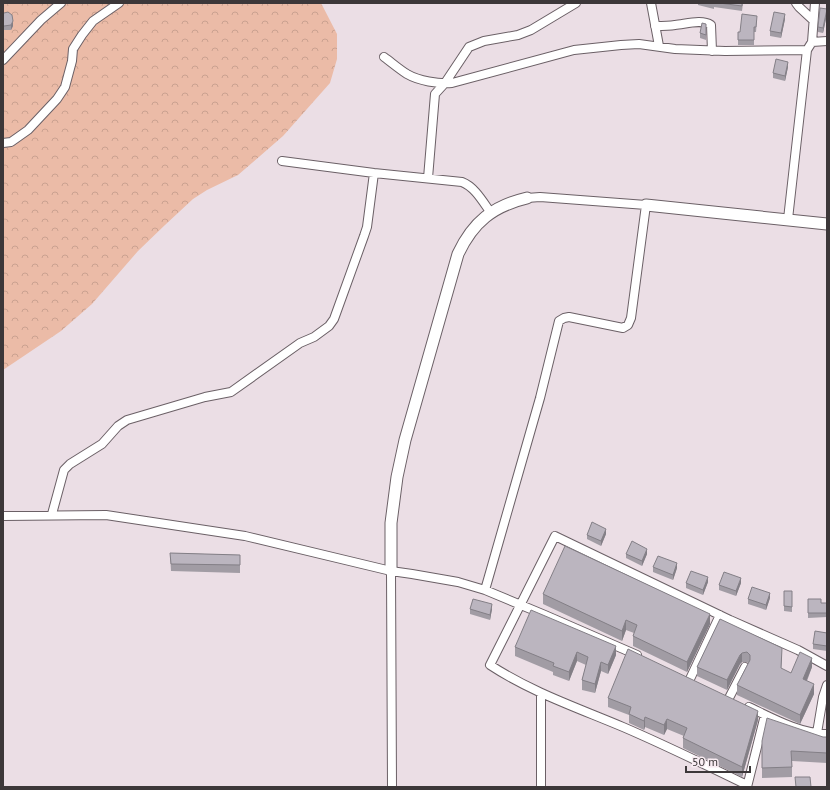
<svg xmlns="http://www.w3.org/2000/svg" width="830" height="790" font-family="'PT Sans',sans-serif">
<style>
.forest{fill:url(#forest-crowns)}
.lines{fill:none;stroke-linecap:round;stroke-linejoin:round}
.street-casing{stroke:#6b6066;stroke-width:10}
.secondary-casing{stroke:#6b6066;stroke-width:13}
.street{stroke:#fff;stroke-width:8}
.secondary{stroke:#fff;stroke-width:11}
.wall{fill:#a19ca4}
.shaded-wall{fill:#837f86}
.building{fill:#bbb5bf;stroke:#837f86}
</style>
<defs>
<pattern id="forest-crowns" width="20" height="18" patternUnits="userSpaceOnUse"><rect width="20" height="18" fill="#ebbba7"/><path d="M2 6a3 3 0 1 1 6 0M12 15a3 3 0 1 1 6 0" fill="none" stroke="#caa190"/></pattern>
</defs>
<rect width="100%" height="100%" fill="#ebdee5"/>
<path class="forest" d="M3 3H321L337 34V59L330 83 283 136 238 175 207 190 193 199 165 225 138 251 92 304 61 331 3 370Z"/>
<g class="lines">
<g class="street-casing">
<path id="street" d="M651 3 659 46
M796 3 799 7 813 20
M655 26C662 26 669 26 675 25 686 24 702 19 711 25L712 51
M812 42 815 3
M384 57C391 62 399 69 407 74 419 81 438 84 452 83L574 50 621 45 639 44 675 49 725 51 807 50
M3 60 41 20 61 3
M3 143 11 142 28 130 57 99 65 87 72 61 73 49 82 35 93 21 119 3
M282 161 374 173 462 182C475 187 483 202 491 213
M428 178 435 94 445 83 469 47 484 41 518 35 531 30 576 3
M788 219 807 50 812 42 827 41
M52 514 64 470 70 464 102 444 118 426 127 420 205 397 231 392 300 343 314 337 329 326 334 319 364 236 367 227 374 173
M3 516 106 515 245 536 391 571 412 574 458 582 485 590 545 615 637 655
M391 571 392 787
M485 590 540 398 559 321 564 318 569 317 623 328 628 325 631 318 646 205 540 197 527 198
M690 679 720 615
M541 693V787
M729 698 745 667
M749 707C774 719 799 733 827 734
M817 733 823 697 827 685
M747 785C706 765 665 745 623 727 578 708 531 692 490 665L555 536 730 620 798 650 827 666
M747 787 765 715"/>
</g>
<g class="secondary-casing">
<path id="secondary" d="M646 205 827 224
M391 571V523L397 477 405 440 458 254C473 222 493 206 527 198"/>
</g>
<use href="#street" class="street"/>
<use href="#secondary" class="secondary"/>
</g>
<path class="wall" d="M698 3H743L742 11 714 7V9L698 5Z
M3 14 13 26 11 30H4L3 29Z
M827 14 823 33 818 32V27Z
M785 19 781 38 770 36V31Z
M757 20 756 32H754V45H738V32H740Z
M706 24V40L700 38V33Z
M788 67 785 81 773 78V73Z
M606 534 601 546 587 539V535Z
M170 553 240 555V573L171 571Z
M626 554H647L642 566 626 558Z
M653 567 677 568 673 580 653 572Z
M708 582 703 595 686 588V583Z
M741 583 736 596 719 590V585Z
M784 591H792V612L784 611Z
M543 594 710 624 687 672 633 646V636L634 633 626 630 622 641 543 604Z
M770 598 766 610 748 604V599Z
M808 599 821 603H827V617L808 618Z
M470 609H492L490 620 470 614Z
M720 619 782 658 781 669 791 673 812 667 807 681 814 694 800 724 737 695V685L748 663 747 662H742L740 664 727 690 697 676V667Z
M827 633V651L813 649V644Z
M515 647 616 655 608 674 601 671 595 693 582 690V680L586 665 577 661 569 681 553 675V672L515 656Z
M608 698 758 720 742 777 683 748V738L684 736 667 729 664 735 645 727 644 730 629 723V715L608 707Z
M827 737V763L792 761V777L762 778V741Z"/>
<path class="shaded-wall" d="M827 9V14L823 33V28Z
M785 14V19L781 38V33Z
M13 21V26L11 30V25Z
M788 62V67L785 81V76Z
M606 529V534L601 546V541Z
M647 549V554L642 566V561Z
M677 563V568L673 580V575Z
M708 577V582L703 595V590Z
M741 578V583L736 596V591Z
M770 593V598L766 610V605Z
M492 604V609L490 620V615Z
M710 614V624L687 672V662Z
M626 620V630L622 641V631Z
M616 646V655L608 674V665Z
M577 652V661L569 681V672Z
M742 653V662L740 664 727 690V680L740 655Z
M812 658V667L803 689V679Z
M601 662V671L595 693V684Z
M814 684V694L800 724V715Z
M758 711V720L742 777V767Z
M645 717V727L644 730V721Z
M667 719V729L664 735V725Z"/>
<path class="building" d="M719 3H742V6Z
M820 8 827 9 823 28 818 27Z
M8 12 12 15 13 21 11 25 4 26 3 25V14L4 13Z
M774 12 785 14 781 33 770 31Z
M742 14 757 16 756 27H754V40H738V32H740Z
M702 23 706 24V35L700 33Z
M776 59 788 62 785 76 773 73Z
M592 522 606 529 601 541 587 535Z
M632 541 647 549 642 561 626 554Z
M565 546 710 614 687 662 633 636 637 625 626 620 622 631 543 594Z
M170 553 240 555V565L171 564Z
M658 556 677 563 673 575 653 567Z
M691 571 708 577 703 590 686 583Z
M724 572 741 578 736 591 719 585Z
M752 587 770 593 766 605 748 599Z
M784 591H792V607L784 606Z
M473 599 492 604 490 615 470 609Z
M808 599H821V603H827V613H808Z
M531 610 616 646 608 665 601 662 595 684 582 680 588 657 577 652 569 672 553 666 554 663 515 647Z
M720 619 782 648 781 668 791 673 800 652 812 658 803 679 814 684 800 715 737 685 750 660V655L747 652 742 653 740 655 727 680 697 667Z
M815 631 827 633V646L813 644Z
M628 649 758 711 742 767 683 738 687 728 667 719 664 725 645 717 644 721 629 714 631 707 608 698Z
M767 718 823 737H827V753L791 751 792 767 762 768V741Z
M795 777H810L811 787H796Z"/>
<rect width="830" height="790" fill="none" stroke="#3c3739" stroke-width="8"/>
<path d="M686 766v6h64v-6" fill="none" stroke="#3c3739" stroke-width="2"/>
<text x="692" y="766" font-size="12" fill="#3c3739" stroke="#f8ecf2" stroke-width="3" paint-order="stroke">50 m</text>
</svg>
